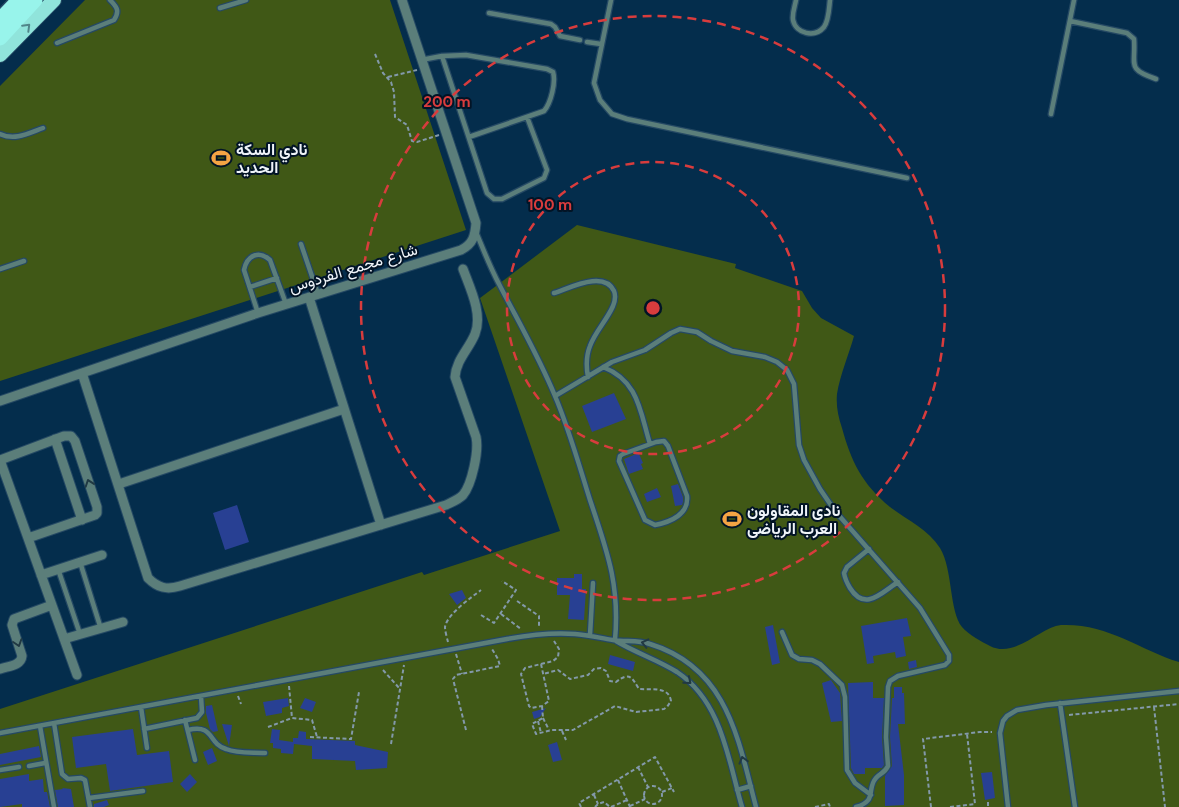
<svg xmlns="http://www.w3.org/2000/svg" width="1179" height="807" font-family="'DM Sans',Vazirmatn,sans-serif">
<style>
.green{fill:#405816}
.building{fill:#284093}
.lines{fill:none;stroke-linecap:round;stroke-linejoin:round}
.service-casing{stroke:#254964;stroke-width:7}
.minor-casing{stroke:#254964;stroke-width:11}
.trunk-casing{stroke:#254964;stroke-width:16}
.motorway-casing{stroke:#254964;stroke-width:18}
.path{stroke:#8399aa;stroke-width:2;stroke-dasharray:4 2.5;stroke-linecap:butt}
.service{stroke:#5b7e7a;stroke-width:4.5}
.minor{stroke:#5b7e7a;stroke-width:9}
.trunk{stroke:#90e4db;stroke-width:14}
.motorway{stroke:#98f4eb;stroke-width:15}
.oneway{stroke:#50868a}
.oneway2{stroke:#213943}
.ring{fill:none;stroke:#d83c3d;stroke-width:2.5;stroke-dasharray:9 6}
.labels{text-anchor:middle;dominant-baseline:central;stroke-width:4;stroke-linejoin:round;paint-order:stroke}
.poi-label{font-size:16px;font-weight:bold;fill:#eff4f9;stroke:#021426;text-anchor:start}
.street-label{font-size:16px;fill:#eff4f9;stroke:#021426}
.centre{fill:#d83c3d;stroke:#021426;stroke-width:2.5}
.ring-label{font-size:15px;text-anchor:middle;font-weight:bold;fill:#d83c3d;stroke:#021426;stroke-width:4;stroke-linejoin:round;paint-order:stroke}
</style>
<rect width="100%" height="100%" fill="#042d4c"/>
<path class="green" d="M85 0H390L466 230 0 381V86Z
M577 225 736 264 735 268 802 291 812 308 821 318 854 336C849 354 840 375 837 394 836 406 838 416 842 428 851 461 862 484 890 507 907 520 928 529 940 548 953 569 949 611 962 627 969 635 982 642 990 646 1015 659 1040 627 1061 625 1107 623 1138 649 1179 662V807H0V709L422 572 424 575 560 531 480 298Z"/>
<path class="building" d="M614 393 626 419 592 432 582 406Z
M636 454H639L643 463 641 464 643 469 629 474 624 459Z
M678 484 683 497V502L682 505 675 506 671 486Z
M657 488 661 497 647 502 644 494Z
M237 505 249 542 225 550 213 513Z
M574 574H582V589H586L584 620 568 619 570 595H557V578H574Z
M462 590 466 598 457 605 449 594Z
M907 618 911 636 903 637 906 656 896 658 895 652 873 656 874 663 867 664 861 626Z
M773 625 780 663 772 665 765 627Z
M610 655 635 662 633 671 608 664Z
M916 660 917 667 909 669 908 662Z
M831 680 840 693 842 721 831 722 822 683Z
M873 682V698H884L882 737 884 765 882 768H865V774H854L851 768 848 683Z
M894 687H902V693H904L905 724H898L904 775V805L885 806V776L892 766 890 737 892 698H894Z
M288 698 289 706 282 708V713L266 716 263 702Z
M305 698 316 702 312 712 300 708Z
M212 705 218 731 213 732 210 729 206 713V706Z
M546 708 540 717 534 719 532 712Z
M222 724 232 725 229 746Z
M133 729 137 755 169 751 173 782 110 791 106 764 76 768 72 737Z
M272 729 280 730 279 740 293 742V738H298L299 731 306 732V739L355 741V745L388 752 387 768 356 770 355 761 312 759V746L294 744 293 754 281 753V749L273 748V743H270Z
M557 742 562 760 553 762 548 745Z
M39 746 41 757 0 765V754Z
M212 748 217 761 208 765 203 752Z
M992 772 995 798 985 800 981 773Z
M29 774V781L43 779 44 792H47L50 807H22V804L0 807V779Z
M190 774 197 782 187 792 180 784Z
M62 788 71 789 74 807H58L55 790 63 789Z
M107 800 109 805 104 807H94V804Z"/>
<g class="lines">
<g class="service-casing">
<path id="service" d="M611 0 594 83 600 100 612 114 627 119 907 178
M796 0C795 6 792 13 793 20 796 34 815 38 824 27 829 20 829 8 830 0
M220 8 246 0
M489 13 551 24 555 27 560 36 580 40
M1070 21 1127 33 1134 39C1136 65 1126 69 1156 79
M587 42 601 44
M57 43 114 20C120 11 117 7 110 0
M442 56 487 193 494 199H502L544 178 547 170 527 117
M421 60 442 56 466 55 547 69 553 72C556 82 551 103 544 111L469 137
M1051 114 1074 0
M0 134C15 141 29 133 43 128
M476 232C483 249 490 267 499 284 518 321 539 357 555 396 569 429 579 465 590 500 607 551 620 585 615 640
M301 244 318 294
M0 269 24 261
M250 287 277 278
M554 293C570 288 604 270 614 291 616 296 615 301 613 306 607 320 595 332 590 346 586 356 586 366 588 377
M258 313 244 270C247 255 259 250 270 260L286 304
M603 367C639 381 640 412 650 444
M555 396 612 362 645 350 671 333 680 329 697 332 711 341 732 351 765 357 777 362 787 370 794 384 799 445 804 460 820 489 835 511 920 608 949 655V661L945 665 898 676 890 681 888 687 886 737 888 766C885 773 880 773 876 778 866 789 878 801 856 807
M664 441 668 446 687 496C689 514 671 522 655 525L645 520 619 461 620 456 623 454 656 442Z
M869 549 847 567 844 573C845 579 847 583 850 588 865 612 881 593 898 582
M80 562 101 629
M58 569 80 634
M782 632 792 655 799 659 812 660 820 664 842 685 845 697 847 770 855 783 871 795
M590 635 593 583
M616 641C636 653 658 660 677 672 722 702 728 759 742 807
M1060 703 1075 807
M141 707 147 748
M185 720 195 760
M54 723 62 774 68 779 81 778 85 780 90 807
M40 726 54 807
M144 729 197 718 202 712 201 696
M188 730C215 724 207 743 226 749 238 754 253 752 265 753
M0 733 507 639C529 635 552 632 575 634 588 635 600 638 613 640 625 642 638 640 650 644 728 668 738 739 756 807
M29 766 45 763
M0 770 19 767
M737 790 751 786
M89 798 143 791
M1008 807 1000 733 1003 721 1007 716 1017 710 1046 705 1179 691"/>
</g>
<g class="minor-casing">
<path id="minor" d="M309 297 381 525
M82 373 148 578C158 588 167 590 180 586L446 505C452 502 458 500 463 495 472 484 479 451 476 437L455 377C456 360 469 349 475 334 483 314 470 288 463 269
M0 401 258 313 461 250C473 244 475 236 476 223L402 0
M55 439 82 520
M119 484 344 409
M28 538 95 515 97 513V507L75 441 71 436H64L0 460 77 675
M41 575 102 555
M64 639 123 622
M0 669C8 666 21 666 22 656L12 625 14 619 52 605"/>
</g>
<g class="trunk-casing">
<path id="trunk" d="M0 55 54 0"/>
</g>
<g class="motorway-casing">
<path id="motorway" d="M0 20 19 0
M0 38 35 0"/>
</g>
<path class="path" d="M375 54 383 73 391 82 394 92 395 117 407 125 412 141 417 142 439 135
M388 77 417 70
M517 601 539 616V627
M501 614 521 629
M481 615 494 623 516 590 502 581
M448 642C447 638 445 631 445 627 447 614 472 597 481 590
M456 654 462 674
M541 664 549 701 542 706 531 708 529 706 521 674 525 668Z
M541 664 553 661 558 657 559 649 554 641
M383 670 400 689
M289 686 292 718
M238 696 241 704
M542 706 543 718 532 724 536 734 552 730H573L615 706 636 712 664 709 667 707 671 701C669 686 651 690 639 689 632 678 630 671 616 682L610 681 606 671 601 668 594 669 588 675 570 679 558 670 543 674
M1154 707 1165 807
M1069 715 1179 704
M543 718 549 730
M538 721 541 733
M268 727 292 718 312 720 317 737
M466 730 453 679 456 675 500 666 498 659 492 649
M562 731 566 740
M310 737 351 739 359 692
M391 744 404 665
M638 767 648 787
M618 780 630 807
M644 795a9 9 0 1 1 18 0a9 9 0 1 1-18 0Z
M662 792 672 788
M594 795 598 804
M988 802V807
M630 806 645 799
M581 807 579 803 655 757 674 792
M595 807 598 804 604 802 610 807
M611 807 627 800
M815 807 829 804 830 807
M931 807 923 739 980 732H992
M950 807 975 804 967 734"/>
<use href="#service" class="service"/>
<use href="#minor" class="minor"/>
<use href="#trunk" class="trunk"/>
<use href="#motorway" class="motorway"/>
</g>
<defs><path id="oneway-chevron" d="M-2-3.5L2.5 0L-2 3.5" fill="none" stroke-width="1.6" stroke-linecap="round" stroke-linejoin="round" transform="scale(1.25)"/></defs>
<use class="oneway" href="#oneway-chevron" transform="translate(27 27) rotate(-45)"/>
<g class="oneway2">
<use href="#oneway-chevron" transform="translate(89 483) rotate(-109)"/>
<use href="#oneway-chevron" transform="translate(18 643) rotate(72)"/>
<use href="#oneway-chevron" transform="translate(645 643) rotate(-167)"/>
<use href="#oneway-chevron" transform="translate(688 681) rotate(40)"/>
<use href="#oneway-chevron" transform="translate(743 760) rotate(-106)"/>
</g>
<g class="ring">
<circle cx="653" cy="308" r="146"/>
<circle cx="653" cy="308" r="292"/>
</g>
<defs>
<g id="stadium-bare" transform="scale(1.5)"><path d="M0-5a6.5 5 0 1 0 0 10a6.5 5 0 1 0 0-10ZM-3.5-1.8h7v3.6h-7Z" fill="#f4a444" stroke="#021426" stroke-width="2.5" paint-order="stroke"/></g>
</defs>
<g fill-rule="evenodd">
<use href="#stadium-bare" x="221" y="158"/>
<use href="#stadium-bare" x="732" y="519"/>
</g>
<g class="labels">
<g class="poi-label">
<text x="236" y="149">نادي السكة<tspan x="236" dy="18">الحديد</tspan></text>
<text x="747" y="510">نادى المقاولون<tspan x="747" dy="18">العرب الرياضى</tspan></text>
</g>
<g class="street-label">
<text transform="translate(353 268) rotate(-17)">شارع مجمع الفردوس</text>
</g>
</g>
<circle cx="653" cy="308" r="8" class="centre"/>
<g class="ring-label">
<text x="447" y="107">200 m</text>
<text x="550" y="210">100 m</text>
</g>
</svg>
